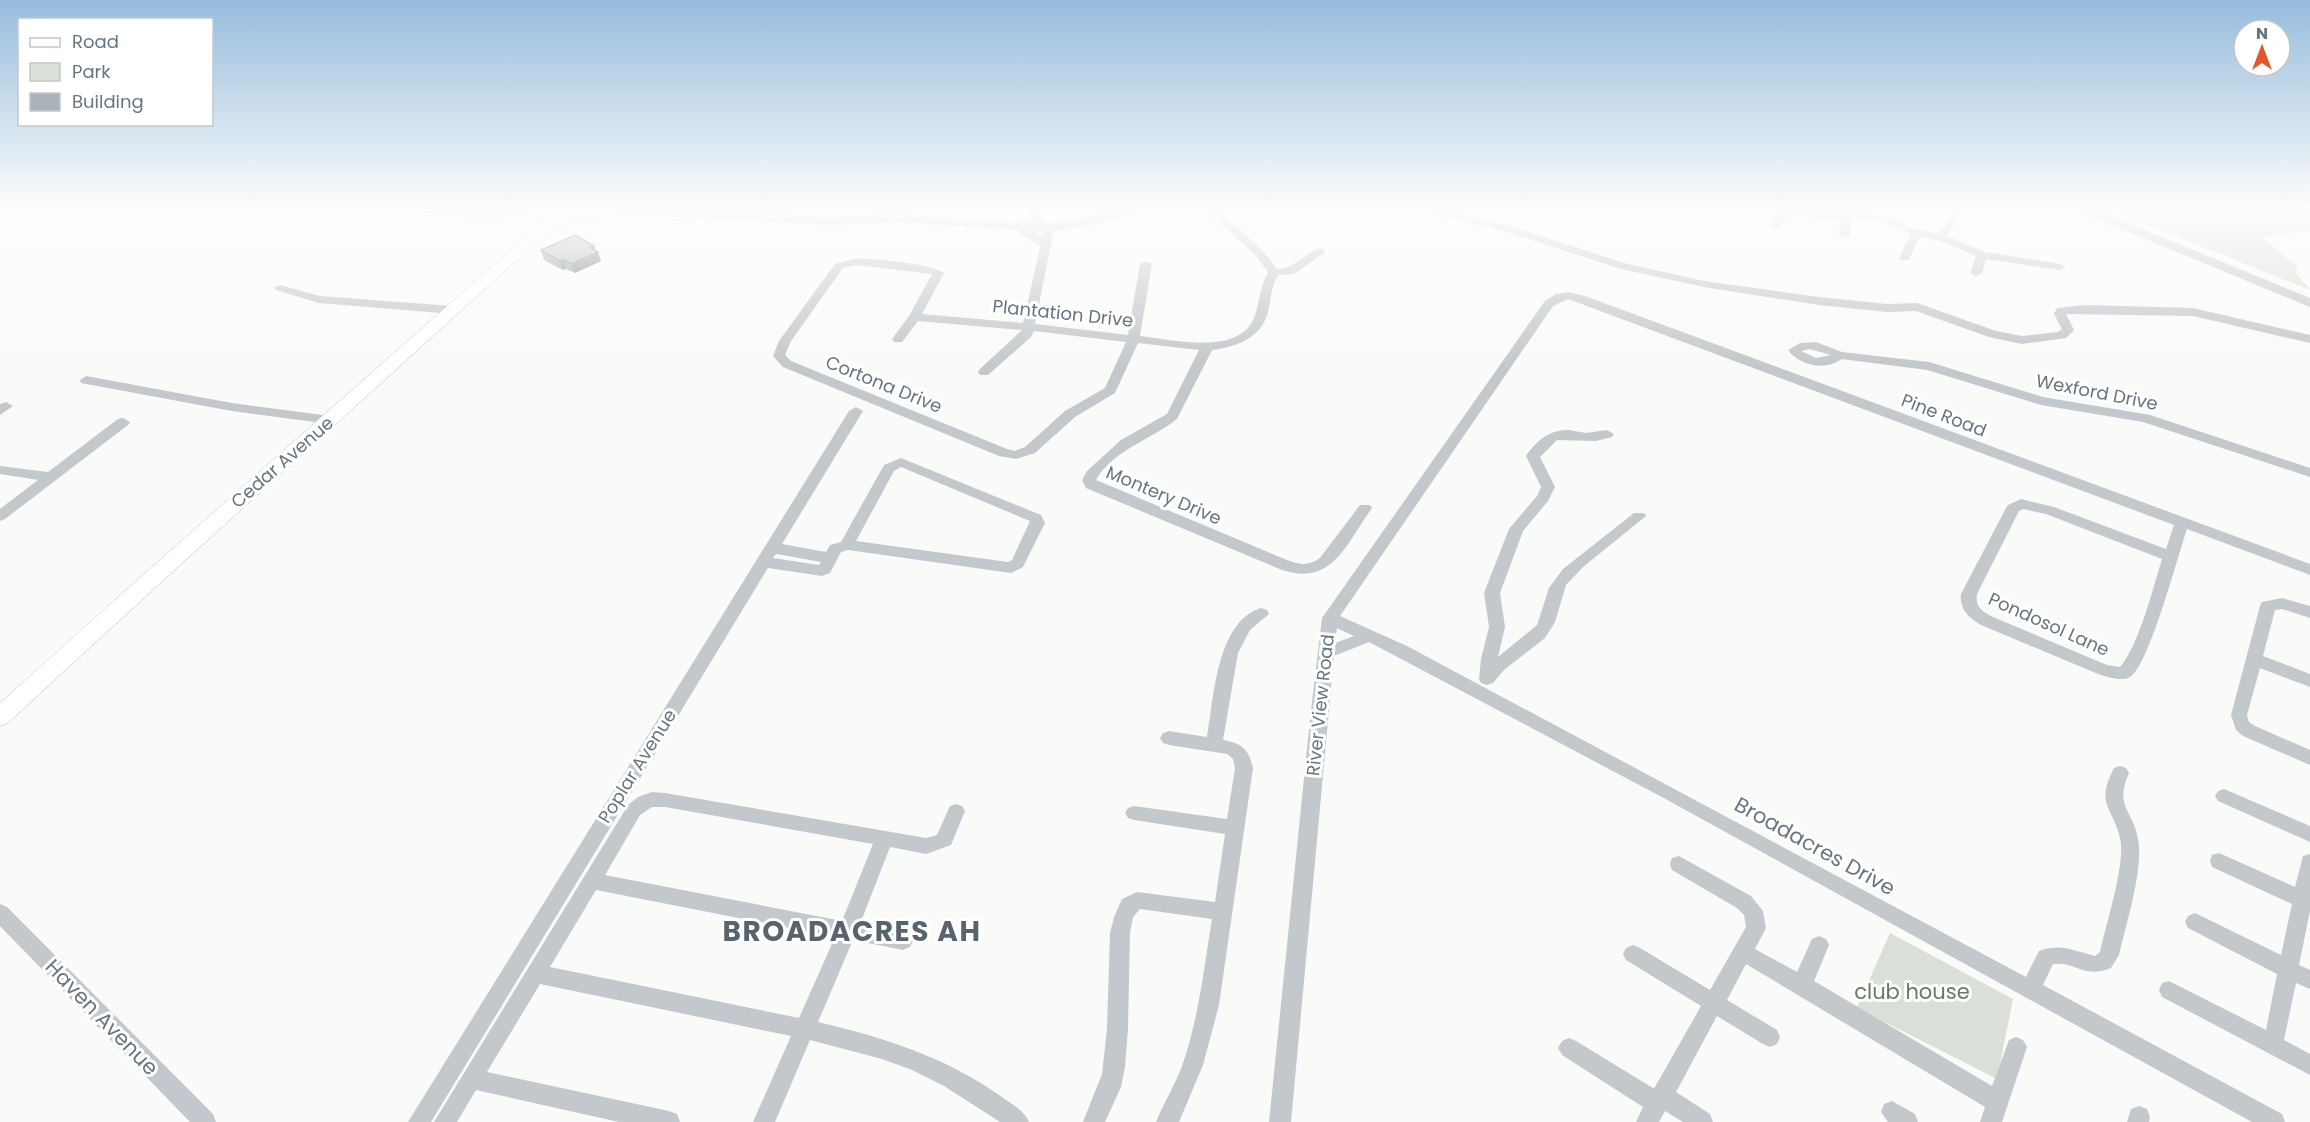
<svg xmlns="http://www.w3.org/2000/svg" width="2310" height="1122" font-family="Poppins,sans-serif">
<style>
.green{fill:#dadfd7}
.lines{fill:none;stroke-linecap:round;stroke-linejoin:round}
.secondary-casing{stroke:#b3babf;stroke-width:1}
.minor{fill:#c3c8cc;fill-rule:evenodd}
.tertiary{fill:#c3c8cc;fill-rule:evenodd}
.secondary{fill:#fff;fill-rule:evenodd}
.wall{fill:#929a9f}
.shaded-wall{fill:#777d82}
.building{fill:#aab3b9;stroke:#777d82;stroke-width:1.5}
.labels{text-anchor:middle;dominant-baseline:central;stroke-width:6;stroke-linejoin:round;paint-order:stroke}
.street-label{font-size:18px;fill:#657683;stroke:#fff}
.near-street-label{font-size:21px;fill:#657683;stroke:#fff}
.near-park-label{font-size:21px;fill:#687a64;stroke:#fff}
.near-district-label{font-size:28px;font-weight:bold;letter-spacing:1.5px;fill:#57646e;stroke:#fff}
</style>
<rect width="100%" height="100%" fill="#fafaf8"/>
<path class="green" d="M2109 209H2310V230L2261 237 2298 267 2295 272 2310 290Z
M1890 933 2013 999 1997 1079 1857 1008Z"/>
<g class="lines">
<g class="secondary-casing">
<path id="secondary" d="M557 209H572L569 213 590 209H619L617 212 579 220 551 229C370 394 187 557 8 723L0 726V703C184 537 371 374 557 209Z"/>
</g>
<path class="minor" d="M413 209 489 212 507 209H529C509 225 444 214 418 212Z
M1028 209H1038L1053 234 1035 324 1128 335 1140 264 1146 261 1152 264 1140 336C1170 339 1236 356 1253 320 1260 305 1259 288 1268 272L1256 256 1206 209H1217L1264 252 1277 269C1298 269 1308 247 1324 249V253L1294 274 1278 275C1271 288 1271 299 1268 312 1261 339 1235 347 1212 350L1177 419C1152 439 1113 450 1096 480L1287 560C1299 565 1309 566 1320 558L1360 505H1370L1372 508 1370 511C1345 546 1332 586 1282 570L1086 488 1082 480 1087 471 1121 440 1167 414 1199 350 1138 343 1115 393 1075 417 1035 453 1016 459 999 456 783 367 773 356 779 341 835 264C841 262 848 260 854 259 868 257 934 264 944 273L922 314 1023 323 1043 234ZM856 265 932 274 909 316 892 339 894 342H902L918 321 1022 330 980 369 978 372 980 375H988L1031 337 1034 331 1126 342 1105 388 1065 411 1025 447 1015 451 1007 449 791 361 785 355 791 341 843 268Z
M1425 209H1439L1500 223 1628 264 1704 281 1819 297 1887 304 1917 303 1996 331 2022 336 2058 332 2062 329 2054 314 2057 308 2085 305 2193 308 2310 335V343L2193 316 2066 314 2074 330 2066 338 2022 344 1989 337 1916 311 1887 312 1819 305 1704 287 1621 269 1494 228 1443 217Z
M1711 209H1721L1715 213 1711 212Z
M1781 209C1799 208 1816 213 1834 213V210L1838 209 1845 214 1888 216 1911 228 1938 234 1955 209H1963L1947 236 1985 252 2060 264 2066 267 2060 270 1986 259 1982 273 1976 276 1970 273 1976 256 1943 242 1920 236 1909 260H1901L1899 258 1911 234 1882 221 1851 220 1850 235 1845 238 1840 235 1839 220 1816 219 1789 212 1779 229H1771L1770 227Z
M280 285 320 296 453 306 459 310 453 314 319 303 276 290 274 288Z
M1568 292 1585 296 2310 564V575L2187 529C2178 555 2149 666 2130 677 2121 682 2108 677 2098 674L1981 625C1969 618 1959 609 1961 594L2006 508 2008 505 2021 499 2054 507 2166 549 2174 525 1568 299 1553 306 1340 616 1407 646 2026 977 2039 951C2061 943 2074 951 2095 956L2100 952C2106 923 2126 864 2120 838 2112 805 2095 805 2114 768L2120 766 2126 768 2129 773C2114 807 2133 810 2138 839 2144 868 2126 924 2119 955L2111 968C2082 979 2079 962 2053 964L2043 985 2282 1114 2285 1122H2252L1660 796 1369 642 1334 656 1291 1122H1269L1310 719 1322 618 1545 301 1556 294ZM2023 509 2046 514 2162 559C2153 588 2139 645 2120 667L2107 665 1993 617C1982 611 1975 607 1977 594L2019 511ZM1337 628 1354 636 1335 643Z
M1816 342 1842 352 1929 362 2043 397 2150 415 2310 468V477L2143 422 2041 405 1927 370 1842 359C1825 371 1800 366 1788 350L1800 343ZM1810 349 1831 355 1816 358 1801 351Z
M86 376 232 403 330 416 337 420 330 424 232 411 81 383 80 380Z
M6 402 13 406 0 415V404Z
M856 407 863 411 782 544 826 552 830 545 841 542 884 465 901 458 1041 515 1045 523 1023 567 1011 573 848 550 841 552 830 573 822 576 768 568 431 1122H408L849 411ZM901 467 1030 521 1012 560 1008 562 856 541 894 471ZM776 554 821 562 819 565 773 558Z
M123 418 130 422 128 425 5 519 0 521V509L38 480 0 474V466L48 472 118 419Z
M1569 430 1586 433 1607 430 1614 434 1612 437 1596 441 1557 440 1540 457 1555 487 1548 501 1523 531 1500 593 1505 627 1498 657 1537 625 1549 588 1563 569 1634 513H1644L1646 516 1583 567 1566 585 1555 622 1545 638 1504 670 1493 683 1487 685 1481 683 1479 679 1481 659 1489 627 1484 593 1509 529 1537 496 1541 487 1526 456C1537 440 1549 430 1569 430Z
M2282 598 2310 606V618L2282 609 2275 610 2263 656 2310 674V687L2260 668 2247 715 2249 722 2255 726 2310 750V765L2243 736 2236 730 2231 715 2260 606 2262 602Z
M1261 608 1267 610 1269 614 1250 630 1238 653 1223 740C1242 743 1249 750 1253 768L1219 1005 1203 1065 1179 1122H1156C1164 1102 1176 1084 1183 1063 1199 1016 1204 968 1212 919L1140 909 1133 917 1130 933 1128 1029 1125 1067 1121 1087 1105 1122H1083L1102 1074 1107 1029 1110 933 1114 917 1122 899 1137 892 1215 902 1225 834 1134 820 1128 818 1125 813 1128 808 1134 806 1227 819 1235 768 1233 759 1227 754 1169 745 1163 743 1160 738 1163 733 1169 731 1207 737C1214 699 1216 622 1261 608Z
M2224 789 2310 826V842L2218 801 2215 796 2218 791Z
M652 792 665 793 926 838 937 835 950 806 956 804 962 806 965 811 951 845 926 854 890 847 860 924 910 935 913 941 910 947 903 950 853 940 818 1022C883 1037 948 1058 1002 1097 1013 1105 1024 1110 1029 1122H1000L944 1086 912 1070 882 1059 810 1040 775 1122H753L791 1036 540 984 487 1072 669 1111 677 1114 680 1122H619L476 1090 457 1122H434L628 805 638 797ZM652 807H665L873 844 842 921 605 875 640 815ZM596 890 835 937 799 1018 550 967Z
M2219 853 2295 887 2303 856 2310 854V911L2299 965 2310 970V989L2296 983 2284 1040 2310 1054V1075L2162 997 2159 990 2162 983 2169 981 2266 1030 2277 974 2188 928 2185 922 2188 916 2195 913 2281 955 2292 904 2212 867 2210 861 2212 855Z
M1679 856 1751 896 1763 911 1766 928 1755 949 1797 972 1812 939 1819 936 1826 939 1829 945 1814 981 1992 1086 2009 1040 2016 1037 2023 1040 2027 1047 2002 1122H1980L1985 1107 1746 964 1727 1000 1777 1030 1780 1037 1777 1044 1770 1047 1763 1044 1717 1016 1676 1092 1710 1114 1713 1122H1683L1665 1111 1659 1122H1636L1643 1107 1562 1055 1558 1048 1562 1041 1569 1038 1576 1041 1653 1088 1655 1087 1701 1006 1626 960 1623 954 1626 948 1633 945 1640 948 1710 990 1746 927 1744 915 1737 908 1672 870 1670 864 1672 858Z
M0 904 7 907 213 1114 216 1122H190L0 926Z
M1892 1101 1915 1114 1918 1122H1888L1881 1112 1884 1104Z
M2139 1106 2147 1109 2150 1117 2149 1122H2127L2131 1109Z"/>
<path class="tertiary" d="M599 209H670L826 217 899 214 997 222 1057 223 1121 209H1139L1137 212 1100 223 1058 231 1046 233 1034 231 1051 244 1044 248 1021 234 1020 230 899 222 826 225 605 213Z
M2078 209H2094L2310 298V307L2080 212Z"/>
<use href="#secondary" class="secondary"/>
</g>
<path class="wall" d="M541 250 601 261 575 273 566 269 563 270 544 260Z"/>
<path class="shaded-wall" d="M594 246 596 253 598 252 601 261 575 273 571 264 590 247Z
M563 259 566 269 563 270 560 261Z"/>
<path class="building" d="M575 235 594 246 590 247 598 252 571 264 563 259 560 261 541 250Z"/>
<linearGradient id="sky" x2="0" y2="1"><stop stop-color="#96bcdc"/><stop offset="0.57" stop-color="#fdfdfc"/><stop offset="1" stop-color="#fdfdfc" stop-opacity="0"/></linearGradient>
<rect width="2310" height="366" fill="url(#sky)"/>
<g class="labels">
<g class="street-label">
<text transform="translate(1063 313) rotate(6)">Plantation Drive</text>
<text transform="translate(884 384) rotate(22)">Cortona Drive</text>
<text transform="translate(2097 392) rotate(11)">Wexford Drive</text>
<text transform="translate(1944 415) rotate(21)">Pine Road</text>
<text transform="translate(282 462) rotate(-41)">Cedar Avenue</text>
<text transform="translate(1164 495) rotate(23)">Montery Drive</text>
<text transform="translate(2049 624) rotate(24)">Pondosol Lane</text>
<text transform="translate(1320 705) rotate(-84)">River View Road</text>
<text transform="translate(637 766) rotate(-58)">Poplar Avenue</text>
</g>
<g class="near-street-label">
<text transform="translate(1815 846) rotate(29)">Broadacres Drive</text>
<text transform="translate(102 1017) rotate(46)">Haven Avenue</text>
</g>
<g class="near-park-label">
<text x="1912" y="991">club house</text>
</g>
<g class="near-district-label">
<text x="852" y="931">BROADACRES AH</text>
</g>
</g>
<rect x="18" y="18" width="195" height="108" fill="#ffffff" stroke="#c1c8cd" stroke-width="1.5"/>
<rect x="30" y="38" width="30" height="9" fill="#ffffff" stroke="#c1c8cd" stroke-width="1.5"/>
<text x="72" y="48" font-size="18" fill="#657683">Road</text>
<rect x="30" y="63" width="30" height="18" fill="#dadfd7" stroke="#c1c8cd" stroke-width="1.5"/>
<text x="72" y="78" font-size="18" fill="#657683">Park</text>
<rect x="30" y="93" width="30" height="18" fill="#aab3b9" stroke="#c1c8cd" stroke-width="1.5"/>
<text x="72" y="108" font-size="18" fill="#657683">Building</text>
<g transform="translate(2262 48)"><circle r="28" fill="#ffffff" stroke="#c1c8cd" stroke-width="1.5"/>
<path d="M0-4.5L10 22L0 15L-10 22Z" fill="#e4572e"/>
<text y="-9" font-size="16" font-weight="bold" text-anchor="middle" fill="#657683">N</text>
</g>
</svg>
